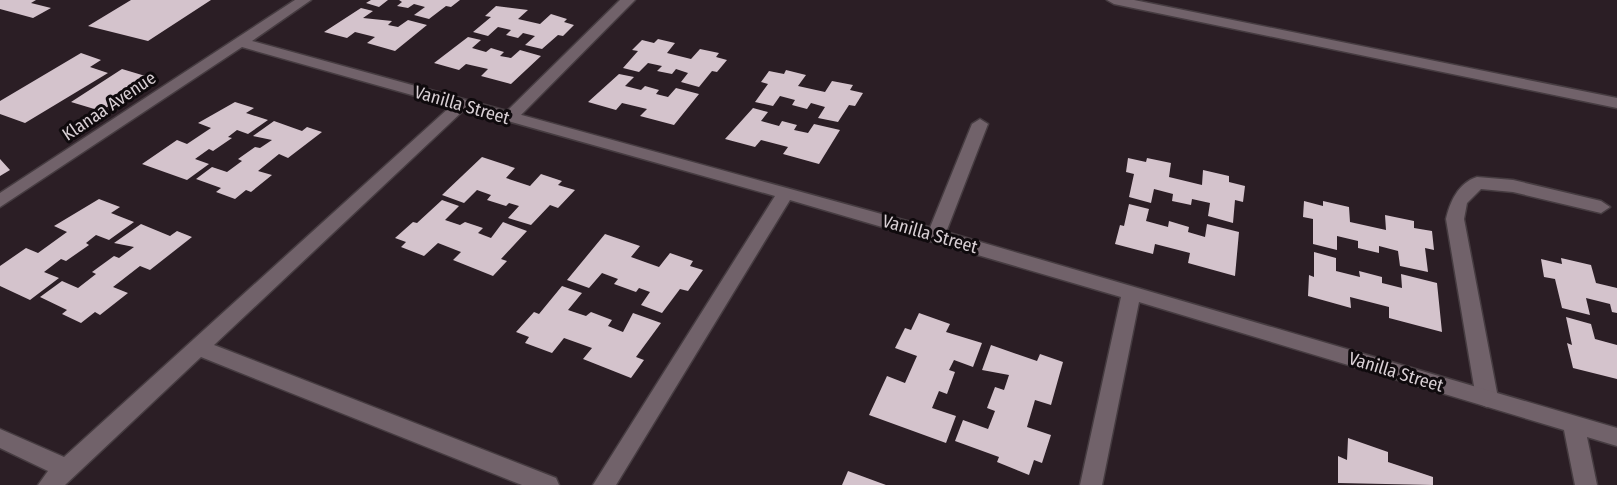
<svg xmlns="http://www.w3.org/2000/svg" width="1617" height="485" font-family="'Fira Sans Condensed',sans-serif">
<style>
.building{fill:#d4c3cc}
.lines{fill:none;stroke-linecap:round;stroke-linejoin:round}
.lane-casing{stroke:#463c41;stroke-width:3}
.street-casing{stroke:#463c41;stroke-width:3}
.lane{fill:#71626a;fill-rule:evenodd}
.street{fill:#71626a;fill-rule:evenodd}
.labels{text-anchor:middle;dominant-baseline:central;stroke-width:6;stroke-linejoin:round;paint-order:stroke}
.street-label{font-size:18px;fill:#d8cfd4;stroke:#0f0a0d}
</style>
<rect width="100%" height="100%" fill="#2b1e25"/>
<path class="building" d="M0 0H36L31 3 51 8 33 18 0 9Z
M131 0H211L148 41 88 26Z
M371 0H388L379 7 366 3Z
M399 0H460L451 7 446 6 429 19 414 15 425 7 414 4 408 8 397 6 402 2Z
M496 6 528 10 518 19 540 24 551 14 567 19 564 22 574 25 563 36 558 35 542 49 525 45 535 36 523 33 518 38 506 35 511 30 498 27 488 36 473 32 491 17 485 16Z
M361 8 373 11 363 18 392 21 388 25 398 27 408 20 427 25 395 51 367 43 375 37 355 32 347 38 324 32Z
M468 37 481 40 472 48 486 52 491 48 504 52 500 56 511 58 520 50 541 56 511 84 481 76 488 69 466 64 459 70 434 63Z
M658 39 675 43 667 53 691 59 700 49 719 53 716 57 727 60 717 72 712 71 699 87 681 82 688 73 676 69 672 74 657 71 662 66 648 63 639 72 623 68 638 51 632 50 642 40 654 43Z
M81 53 101 60 90 67 108 73 25 123 0 114V101Z
M122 69 152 78 101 111 71 102Z
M786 70 806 75 798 86 825 92 832 81 853 85 850 90 863 93 855 106 849 105 838 122 818 118 825 107 811 103 807 109 792 105 795 100 780 96 773 106 755 102 768 84 761 82 769 71 784 74Z
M619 74 634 77 625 86 641 90 645 86 659 90 656 94 668 97 676 88 699 94 674 125 640 116 647 109 622 103 616 110 588 102Z
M235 102 254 108 246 113 268 120 248 134 237 130 228 137 232 138 213 151 209 149 195 159 209 164 187 180 142 164 177 140 187 144 211 128 198 123Z
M753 108 768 112 761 121 779 126 782 121 797 125 794 130 808 133 814 124 840 130 819 164 783 154 788 147 761 140 755 147 725 139Z
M274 121 302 131 307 127 322 132 288 158 279 154 258 171 272 175 251 192 246 190 235 199 216 192 221 188 196 179 212 167 227 172 242 161 238 159 255 147 260 148 272 140 253 136Z
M482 157 515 168 506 178 530 186 541 174 562 181 558 185 575 190 558 208 550 205 531 225 508 218 519 206 509 203 506 206 487 200 491 195 477 190 464 203 442 195Z
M1128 158 1146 162 1147 158 1171 163 1169 177 1202 185 1203 170 1229 176V182L1245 186 1243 202 1235 200 1233 223 1208 216 1210 203 1192 199 1191 205 1172 201 1173 194 1154 189 1151 203 1129 197 1134 174 1126 172Z
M0 159 10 170 0 176Z
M99 199 120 207 111 213 134 222 109 240 96 235 86 243 89 245 66 261 61 259 44 272 59 278 30 300 0 286V266L26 248 38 253 67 232 54 226Z
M442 200 459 206 445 220 460 225 465 222 483 228 478 233 491 238 503 222 527 231 501 259 507 261 493 276 453 260 461 252 438 243 424 256 401 247 406 242 395 238 413 222 417 223Z
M1304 201 1323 206V201L1349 207 1350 222 1386 230 1385 215 1414 221V228L1432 231 1434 250 1425 248 1428 272 1400 266 1398 251 1379 246V253L1358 248V241L1337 236V250L1313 244V219L1303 217Z
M1129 204 1149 209 1146 221 1168 227 1169 221 1189 227 1188 232 1205 237 1207 224 1239 232 1235 276 1188 263 1190 253 1155 244 1153 254 1115 244 1120 225 1124 226Z
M141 224 170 236 177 231 192 237 150 270 140 266 113 287 128 293 100 315 95 312 81 323 62 314 67 310 40 297 62 281 78 288 96 274 92 272 114 256 119 258 134 247 114 243Z
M605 234 640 246 631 257 659 267 670 253 693 261 690 266 703 270 688 291 680 289 662 313 641 305 650 292 639 288 636 292 614 284 618 279 602 273 589 288 567 280Z
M1314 252 1336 258V271L1360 277 1359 271 1382 277V283L1402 288 1401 274 1437 283 1442 332 1389 318V307L1350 297 1351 308 1308 296 1309 275 1314 277Z
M1561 258 1591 265 1596 283 1617 288V313L1612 312 1610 304 1586 298 1590 315 1562 308 1555 279 1544 277 1541 259 1562 264Z
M562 286 582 293 568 310 586 316 591 312 612 320 608 326 623 332 633 313 661 323 636 357 644 360 631 378 583 359 592 348 564 338 552 353 525 343 529 337 516 332 534 312 539 314Z
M919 313 950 324 946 332 982 343 973 367 954 360 949 370 955 372 947 394 939 391 932 408 956 416 946 443 869 415 887 376 905 383 917 356 895 348 905 328 911 330Z
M1566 317 1591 324 1595 339 1617 345V379L1573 368 1567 343 1572 345Z
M991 345 1037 361 1040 354 1063 362 1051 405 1035 400 1027 427 1051 435 1042 463 1034 460 1029 475 997 462 999 457 955 441 963 420 988 429 995 411 987 408 995 387 1004 390 1009 375 982 370Z
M1348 438 1388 452V462L1433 477V485L1338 483V456L1347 460Z
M848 471 886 485H842Z"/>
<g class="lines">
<g class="lane-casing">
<path id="lane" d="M620 0H635L515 121H503L501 118 503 115Z
M980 119 988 124 945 235 942 240H930L927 235 972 124Z
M1477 177 1513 180 1601 201 1610 207 1601 213 1513 192 1481 189 1467 203 1464 219 1498 398 1494 404 1487 407 1480 404 1476 398 1446 219C1450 202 1458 183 1477 177Z"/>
</g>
<g class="street-casing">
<path id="street" d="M295 0H311L252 41 936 229 1617 428V446L1587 437 1597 485H1575L1564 430 1139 302 1102 485H1080L1121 297 790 200 616 485H593L775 196 465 109 214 345 556 478 559 485H522L201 357 65 485H38L48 471 0 448V429L64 457 451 106 242 47 0 207V193Z
M1107 0H1134L1617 98V108L1114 4Z"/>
</g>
<use href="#lane" class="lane"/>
<use href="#street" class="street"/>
</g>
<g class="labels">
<g class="street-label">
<text transform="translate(462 105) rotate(16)">Vanilla Street</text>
<text transform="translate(109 106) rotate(-34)">Klanaa Avenue</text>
<text transform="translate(930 234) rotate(16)">Vanilla Street</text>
<text transform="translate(1396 372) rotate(17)">Vanilla Street</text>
</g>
</g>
</svg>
